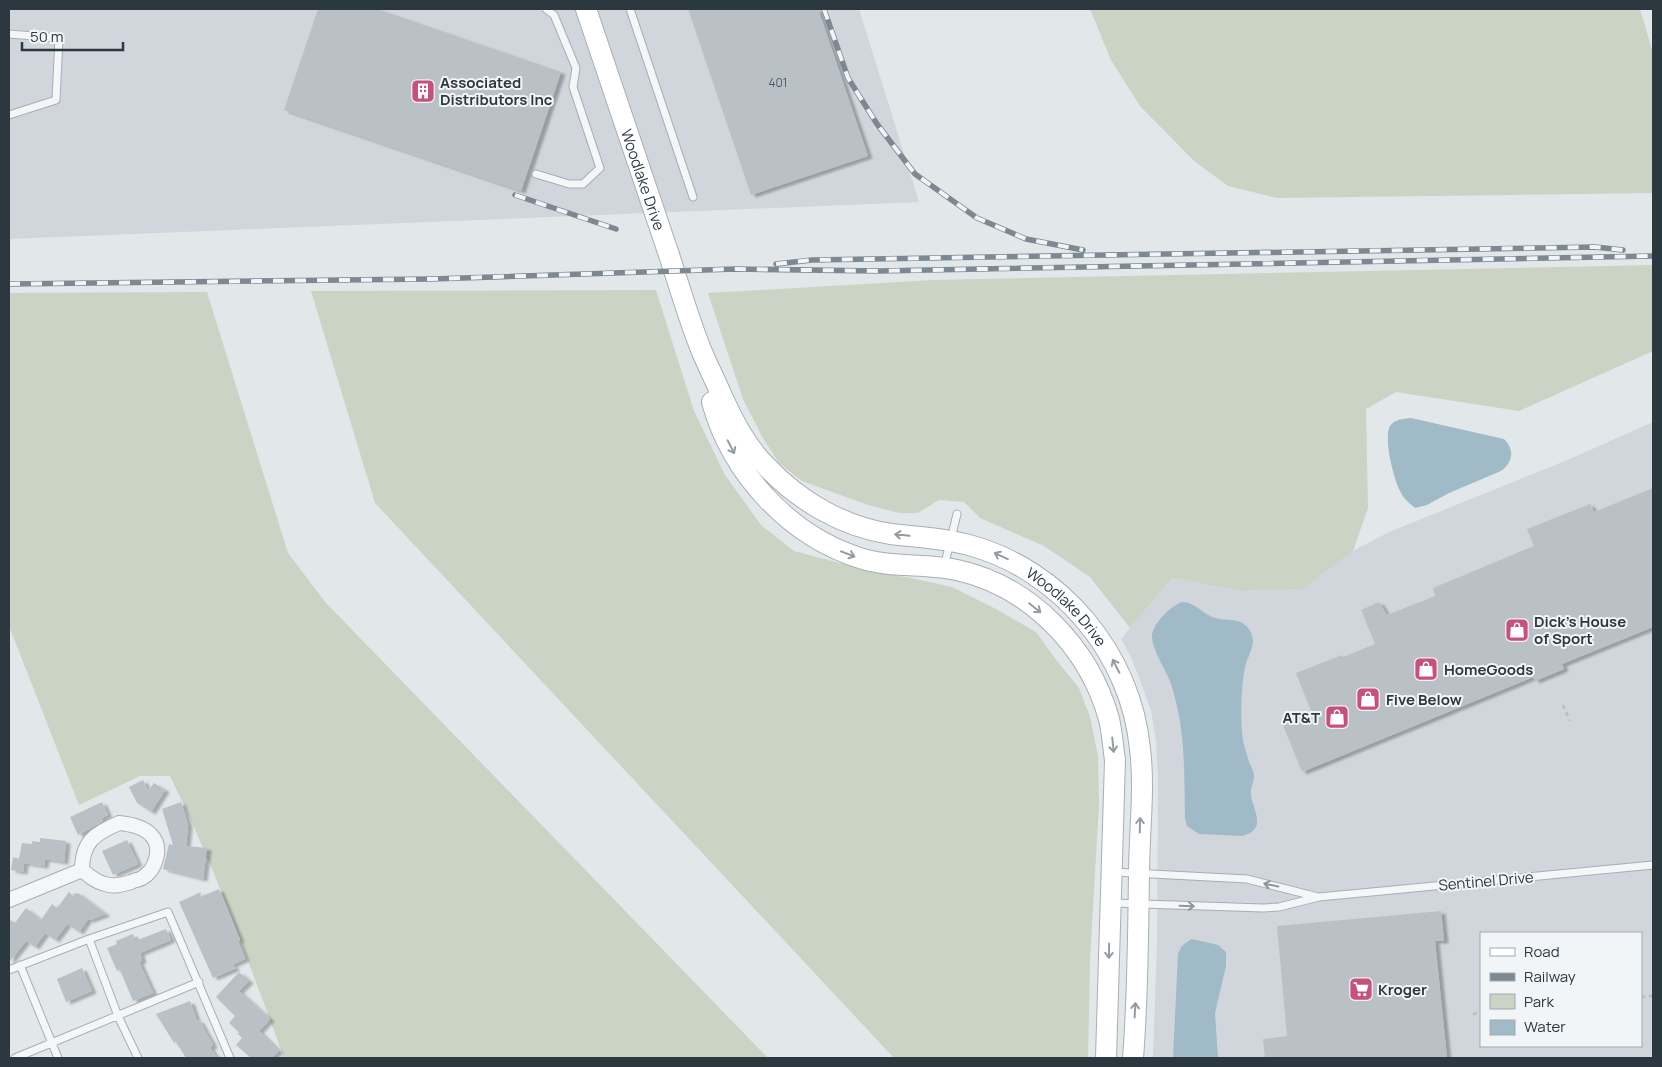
<svg xmlns="http://www.w3.org/2000/svg" width="1662" height="1067" font-family="Manrope,sans-serif">
<style>
.built{fill:#d0d6db;fill-rule:evenodd}
.green{fill:#cbd3c4}
.water{fill:#a0bbc7}
.building{fill:#bac1c6;filter:url(#shadow)}
.lines{fill:none;stroke-linecap:round;stroke-linejoin:round}
.lane-casing{stroke:#a7afb3;stroke-width:9}
.street-casing{stroke:#a7afb3;stroke-width:16}
.secondary-casing{stroke:#a7afb3;stroke-width:22}
.path{stroke:#b8bdc1;stroke-width:2.5;stroke-dasharray:4 4;stroke-linecap:butt}
.lane{stroke:#f5f6f8;stroke-width:7}
.street{stroke:#f5f6f8;stroke-width:14}
.secondary{stroke:#fff;stroke-width:20}
.rail-casing{stroke:#7d8992;stroke-width:5.5}
.rail{stroke:#f2f5f7;stroke-width:4;stroke-dasharray:11;stroke-linecap:butt}
.oneway{stroke:#959ca0}
.oneway2{stroke:#90979c}
.labels{text-anchor:middle;dominant-baseline:central;stroke-width:4;stroke-linejoin:round;paint-order:stroke}
.number-label{font-size:12px;fill:#4f5a62}
.poi-label{font-size:15px;font-weight:bold;fill:#2b3840;stroke:#f2f5f7;text-anchor:start}
.street-label{font-size:15px;fill:#2b3840;stroke:#f2f5f7}
</style>
<defs>
<filter id="shadow"><feDropShadow dx="4.5" dy="2.5" stdDeviation="1" flood-color="#0004"/></filter>
</defs>
<rect width="100%" height="100%" fill="#e2e7e9"/>
<path class="built" d="M9 9H859L919 202 9 239Z
M1653 422V1058H1153L1157 943 1158 778 1156 741 1151 710 1140 680 1131 657 1121 639 1172 578 1242 591 1303 589 1353 551 1389 532 1565 461ZM1481 933H1641V1046H1481Z"/>
<path class="green" d="M1090 9H1640L1653 53V193L1277 198 1228 186 1193 160 1140 106 1111 60Z
M1653 265V351L1519 411 1396 392 1366 409 1368 508 1353 551 1303 589 1242 591 1172 578 1130 628 1090 577 1044 546 980 518 964 502 939 500 918 513H899L868 505 802 481 779 463 763 438 743 399 708 293 933 280Z
M656 290 694 411 725 475 761 525 794 551 870 571 911 578 952 587 996 609 1036 632 1057 661 1079 688 1090 717 1098 756 1099 804 1090 960 1088 1058H894L375 503 311 291Z
M207 292 288 553 326 603 768 1058H284C249 963 215 867 170 776H140L79 805 9 626V293Z"/>
<path class="water" d="M1411 418 1504 439C1515 450 1513 462 1501 471L1449 493 1427 505 1415 508C1409 503 1403 498 1400 491 1394 480 1383 437 1390 426 1395 419 1402 419 1411 418Z
M1182 602C1197 603 1203 615 1216 618 1225 621 1238 618 1245 625 1250 629 1253 635 1253 642 1252 650 1247 659 1245 667 1241 688 1240 719 1243 740 1244 746 1246 752 1248 758 1249 764 1254 770 1254 776 1254 783 1250 788 1251 795 1253 810 1268 830 1242 836L1199 834 1187 826 1185 818C1184 770 1186 728 1170 681 1165 669 1151 647 1152 635 1154 622 1171 606 1182 602Z
M1192 939 1218 945 1226 952V966L1215 1013 1218 1058H1173L1178 954C1181 946 1184 943 1192 939Z"/>
<path class="building" d="M318 9H377L561 72 521 191 284 110Z
M688 9H818L868 156 751 195Z
M1653 488V627L1562 664 1564 669 1535 681 1533 677 1302 772 1282 723 1311 711 1296 673 1342 655 1343 657 1375 644 1361 610 1379 602 1387 615 1435 596 1433 588 1534 546 1527 529 1590 504 1594 512Z
M143 780 148 791 154 783 165 790 151 812 137 803 129 787Z
M102 802 108 815 102 818 103 821 78 835 70 817Z
M181 802 188 825 186 846 207 848 203 879 163 869 169 844 173 845 162 809Z
M40 838 66 841 64 862 45 859 44 866 24 863 23 872 11 870 13 857 19 859 22 843 32 844V841L40 842Z
M127 840 138 864 113 875 102 851Z
M219 889 240 940 238 941 245 959 232 965 236 968 213 978 179 902 201 892 200 897Z
M69 892 73 896 75 893 77 894 78 893 106 914 90 920 88 919 79 932 67 924 55 940 45 933 35 947 26 941 9 962V919L15 923 26 908 41 920 52 904 57 908Z
M1441 911 1444 941H1435L1447 1058H1265L1263 1039 1287 1036 1277 926Z
M166 929 171 940 140 953 142 960 139 962 153 993 133 1001 120 970 117 971 107 948 117 944 116 941 133 934 135 941Z
M82 968 92 991 66 1002 57 979Z
M239 972 249 981 239 991 270 1019 259 1031 279 1051 271 1058H251L236 1045 242 1038 238 1034 239 1032 229 1023 235 1016 216 997Z
M190 1001 197 1021 199 1020 213 1045 210 1048 217 1058H186L176 1042 174 1043 156 1014Z"/>
<g class="lines">
<g class="lane-casing">
<path id="lane" d="M630 9 693 197
M9 34 59 38 56 100 9 115
M536 174 569 184H583L600 168 573 87 576 68 554 15 546 9
M944 567 957 514
M1114 872 1247 879 1318 897
M1113 903 1263 908 1279 907 1319 897 1653 865
M89 939 118 1016 138 1058
M20 965 58 1058
M9 970 89 939 168 912 230 1058
M15 1058 199 982"/>
</g>
<g class="street-casing">
<path id="street" d="M119 823C129 824 143 826 151 835 163 847 156 870 142 878 139 880 134 880 131 882 122 885 114 887 105 884 96 882 89 876 82 870 82 842 94 834 119 823Z
M9 900 82 870"/>
</g>
<g class="secondary-casing">
<g id="secondary">
<path id="s1" d="M586 9C612 88 639 167 666 246 678 281 688 318 702 352 708 366 715 380 721 394 733 420 745 445 766 466 799 501 843 527 891 534 917 537 943 538 969 545 1061 570 1131 654 1140 749 1145 790 1139 833 1139 874 1138 935 1138 997 1133 1058"/>
<path d="M712 402C732 474 790 537 863 559 893 568 926 563 957 570 1030 586 1089 647 1109 719 1112 732 1113 746 1115 760L1106 1058"/>
</g>
</g>
<path class="path" d="M1563 705 1570 721
M1641 997 1653 996
M1473 1014 1481 1013"/>
<use href="#lane" class="lane"/>
<use href="#street" class="street"/>
<use href="#secondary" class="secondary"/>
<g class="rail-casing">
<path id="rail" d="M824 9 848 78 877 124 915 174 977 218 1026 239 1083 250
M515 195 616 229
M776 264 812 260 1595 247 1623 250
M9 284 431 279 735 269 879 271 1653 256"/>
</g>
<use href="#rail" class="rail"/>
</g>
<defs><path id="oneway-shaft" d="M-6 0H5M1.5-3L5.5 0L1.5 3" fill="none" stroke-width="1.6" stroke-linecap="round" stroke-linejoin="round" transform="scale(1.25)"/></defs>
<g class="oneway">
<use href="#oneway-shaft" transform="translate(731 447) rotate(63)"/>
<use href="#oneway-shaft" transform="translate(902 535) rotate(-174)"/>
<use href="#oneway-shaft" transform="translate(848 554) rotate(21)"/>
<use href="#oneway-shaft" transform="translate(1001 556) rotate(-155)"/>
<use href="#oneway-shaft" transform="translate(1035 608) rotate(39)"/>
<use href="#oneway-shaft" transform="translate(1116 666) rotate(-117)"/>
<use href="#oneway-shaft" transform="translate(1113 745) rotate(84)"/>
<use href="#oneway-shaft" transform="translate(1140 825) rotate(-88)"/>
<use href="#oneway-shaft" transform="translate(1109 951) rotate(91)"/>
<use href="#oneway-shaft" transform="translate(1135 1010) rotate(-87)"/>
</g>
<g class="oneway2">
<use href="#oneway-shaft" transform="translate(1271 885) rotate(-168)"/>
<use href="#oneway-shaft" transform="translate(1187 906) rotate(2)"/>
</g>
<defs>
<g id="building-square" transform="scale(1.25)"><rect x="-9" y="-9" width="18" height="18" rx="4" fill="#c5517c" stroke="#f2f5f7"/><path d="M-4-6H4V6H1V3H-1V6H-4ZM-2.5-4.3h1.7v1.8h-1.7ZM.8-4.3h1.7v1.8H.8ZM-2.5-1h1.7V.8h-1.7ZM.8-1h1.7V.8H.8Z" fill="#fff"/></g>
<g id="shop-square" transform="scale(1.25)"><rect x="-9" y="-9" width="18" height="18" rx="4" fill="#c5517c" stroke="#f2f5f7"/><path d="M-5-2.5h2.3a2.7 3.5 0 0 1 5.4 0H5L5.5 6h-11ZM-1.5-2.5h3a1.5 2.3 0 0 0-3 0Z" fill="#fff"/></g>
<g id="supermarket-square" transform="scale(1.25)"><rect x="-9" y="-9" width="18" height="18" rx="4" fill="#c5517c" stroke="#f2f5f7"/><path d="M-6-5.5h2.5l.6 2H6L4.5 2H-2.5L-4.4-4H-6ZM-1.5 3.2a1.3 1.3 0 1 0 .1 0ZM3 3.2a1.3 1.3 0 1 0 .1 0Z" fill="#fff"/></g>
</defs>
<g fill-rule="evenodd">
<use href="#building-square" x="423" y="91"/>
<use href="#shop-square" x="1517" y="630"/>
<use href="#shop-square" x="1426" y="669"/>
<use href="#shop-square" x="1368" y="699"/>
<use href="#shop-square" x="1337" y="717"/>
<use href="#supermarket-square" x="1361" y="989"/>
</g>
<g class="labels">
<g class="number-label">
<text x="778" y="82">401</text>
</g>
<g class="poi-label">
<text x="440" y="82">Associated<tspan x="440" dy="17">Distributors Inc</tspan></text>
<text x="1534" y="621">Dick's House<tspan x="1534" dy="17">of Sport</tspan></text>
<text x="1444" y="669">HomeGoods</text>
<text x="1386" y="699">Five Below</text>
<text x="1320" y="717" text-anchor="end">AT&amp;T</text>
<text x="1378" y="989">Kroger</text>
</g>
<g class="street-label">
<text stroke="none"><textPath href="#s1" startOffset="180">Woodlake Drive</textPath></text>
<text stroke="none"><textPath href="#s1" startOffset="835">Woodlake Drive</textPath></text>
<text transform="translate(1486 881) rotate(-5)">Sentinel Drive</text>
</g>
</g>
<rect width="1662" height="1067" fill="none" stroke="#2b3840" stroke-width="20"/>
<rect x="1480" y="932" width="162" height="115" fill="#f2f5f7" stroke="#a2a9ae"/>
<rect x="1490" y="948" width="25" height="8" fill="#ffffff" stroke="#a2a9ae"/>
<text x="1524" y="957" font-size="15" fill="#2b3840">Road</text>
<rect x="1490" y="973" width="25" height="8" fill="#7d8992" stroke="#a2a9ae"/>
<text x="1524" y="982" font-size="15" fill="#2b3840">Railway</text>
<rect x="1490" y="994" width="25" height="15" fill="#cbd3c4" stroke="#a2a9ae"/>
<text x="1524" y="1007" font-size="15" fill="#2b3840">Park</text>
<rect x="1490" y="1020" width="25" height="15" fill="#a0bbc7" stroke="#a2a9ae"/>
<text x="1524" y="1032" font-size="15" fill="#2b3840">Water</text>
<path d="M22 42v8h101v-8" fill="none" stroke="#2b3840" stroke-width="2.5"/>
<text x="30" y="42" font-size="15" fill="#2b3840" stroke="#f2f5f7" stroke-width="4" paint-order="stroke">50 m</text>
</svg>
